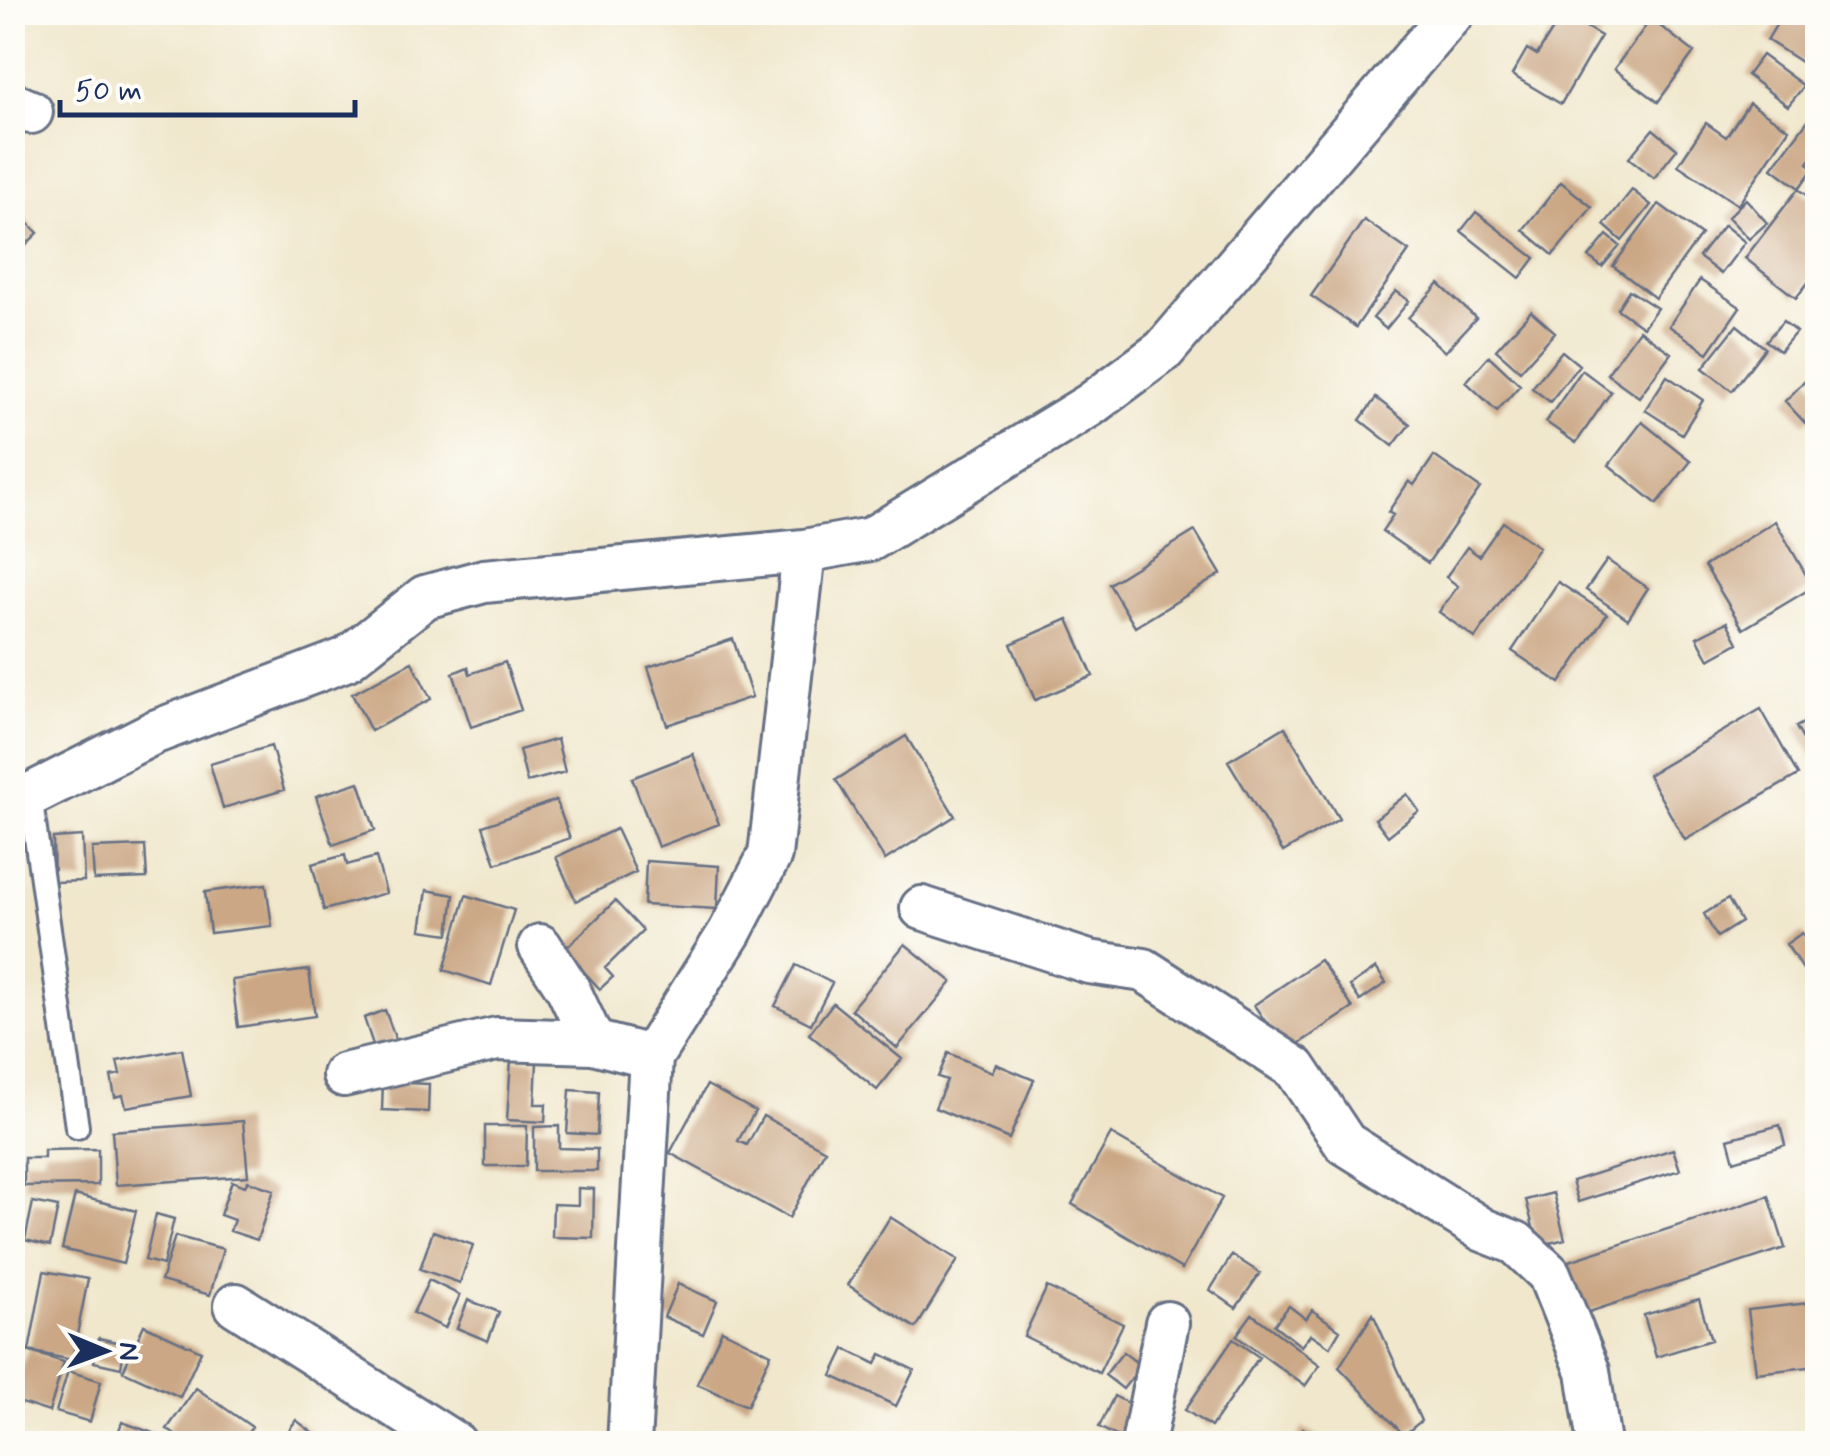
<svg xmlns="http://www.w3.org/2000/svg" width="1830" height="1456" font-family="Mynerve,sans-serif">
<style>
.building{fill:#cba785}
.lines{fill:none;stroke-linecap:round;stroke-linejoin:round}
.lane-casing{stroke:#666f84;stroke-width:28}
.street-casing{stroke:#666f84;stroke-width:48}
.lane{stroke:#fff;stroke-width:22}
.street{stroke:#fff;stroke-width:42}
</style>
<rect width="100%" height="100%" fill="#fdfcf7"/>
<filter id="ink" filterUnits="userSpaceOnUse"><feTurbulence type="fractalNoise" baseFrequency=".01" numOctaves="2"/><feDisplacementMap in="SourceGraphic" scale="20" xChannelSelector="R" yChannelSelector="G"/><feConvolveMatrix kernelMatrix="1 2 1 2 8 2 1 2 1" color-interpolation-filters="sRGB"/></filter>
<filter id="wash" filterUnits="userSpaceOnUse"><feTurbulence type="fractalNoise" baseFrequency=".0048" numOctaves="4" result="noise"/><feDisplacementMap in="SourceGraphic" scale="40" xChannelSelector="R" yChannelSelector="G"/><feGaussianBlur stdDeviation="2.25" result="paint"/><feColorMatrix in="noise" values="0 0 0 0 0 0 0 0 0 0 0 0 0 0 0 0 0 1.4 0 .05"/><feComposite in="paint" operator="in"/></filter>
<g filter="url(#wash)">
<rect width="100%" height="100%" fill="#f0e7cc"/>
<g id="blocks">
<path class="building" d="M1784 12H1818V60L1812 69 1767 40Z
M1563 13 1601 36 1561 104 1512 75 1527 49 1537 55Z
M1651 19 1694 52 1658 102 1614 69Z
M1762 55 1804 86 1788 106 1747 75Z
M1749 103 1789 129 1738 205 1678 165 1706 123 1726 137Z
M1818 107V149L1808 163 1814 168 1799 188 1772 168Z
M1653 129 1677 149 1654 178 1629 158Z
M1561 182 1592 207 1553 255 1523 230Z
M1798 189 1818 204V270L1796 298 1745 258Z
M1632 190 1651 205 1622 241 1604 225Z
M1746 199 1767 223 1749 239 1728 217Z
M1659 204 1701 235 1655 298 1613 266Z
M12 206 38 233 12 258Z
M1476 212 1535 258 1520 278 1461 231Z
M1364 220 1409 251 1356 327 1311 296Z
M1724 225 1745 242 1721 274 1699 257Z
M1607 235 1620 246 1602 267 1589 257Z
M1700 280 1740 307 1708 353 1669 326Z
M1439 284 1476 318 1445 352 1408 318Z
M1629 290 1657 308 1643 327 1617 309Z
M1396 291 1409 301 1386 329 1373 318Z
M1531 311 1555 332 1520 371 1496 350Z
M1783 321 1796 332 1780 351 1766 341Z
M1737 325 1765 348 1732 391 1703 368Z
M1639 330 1671 353 1639 397 1607 374Z
M1562 351 1579 365 1550 402 1532 388Z
M1489 356 1520 385 1497 411 1466 382Z
M1582 370 1611 392 1576 443 1546 422Z
M1667 376 1703 400 1682 434 1645 410Z
M1808 378 1818 388V411L1805 423 1785 401Z
M1376 398 1410 424 1393 446 1360 420Z
M1642 422 1691 461 1657 504 1609 465Z
M1434 456 1480 488 1428 563 1382 531 1393 515 1388 512 1409 481 1414 485Z
M1775 521 1813 587 1743 629 1705 566Z
M1503 522 1539 547 1475 638 1439 612 1458 586 1446 577 1467 547 1479 556Z
M1195 531 1221 574 1135 627 1109 584Z
M1607 560 1648 588 1628 619 1586 590Z
M1558 582 1607 614 1560 683 1512 651Z
M1068 619 1093 676 1035 700 1011 644Z
M1727 622 1738 643 1709 659 1697 637Z
M733 639 752 697 667 725 648 667Z
M412 662 431 699 371 731 352 694Z
M505 662 521 710 471 727 453 673 468 667 470 674Z
M1761 709 1798 775 1685 840 1648 775Z
M1818 715V766L1796 727Z
M1285 727 1339 819 1283 852 1228 761Z
M906 736 955 816 885 860 836 780Z
M557 739 565 772 527 782 519 750Z
M271 746 284 790 223 808 210 764Z
M693 754 719 824 658 847 632 778Z
M359 782 375 830 333 845 316 796Z
M1407 794 1419 811 1388 836 1375 819Z
M556 800 570 838 496 864 483 826Z
M616 829 636 872 576 901 556 857Z
M82 836 84 881 54 882 53 838Z
M145 846 147 878 94 880 92 848Z
M345 855 347 865 376 857 386 893 324 910 312 864Z
M646 861 719 866 717 909 644 905Z
M266 884 272 926 210 933 205 892Z
M427 890 454 895 449 934 421 930Z
M466 895 514 910 491 985 444 970Z
M1728 899 1741 922 1717 937 1704 914Z
M615 901 643 931 605 968 613 977 600 989 564 950Z
M1802 933 1818 956V968L1807 975 1786 944Z
M905 944 952 982 897 1048 851 1009Z
M1320 960 1353 1008 1286 1052 1254 1005Z
M796 965 832 983 811 1024 775 1006Z
M1376 968 1386 983 1360 1001 1350 986Z
M309 970 315 1016 238 1027 232 980Z
M833 1003 902 1059 877 1090 809 1034Z
M385 1010 397 1043 375 1051 364 1018Z
M182 1049 191 1096 126 1107 123 1095 115 1097 111 1076 120 1074 117 1061Z
M948 1053 992 1072 996 1064 1034 1080 1009 1139 935 1108 947 1080 938 1077Z
M511 1059 537 1061 535 1104H546L545 1122 507 1120Z
M383 1082 429 1084 428 1112 382 1110Z
M707 1085 755 1111 738 1141 747 1145 763 1116 825 1150 789 1218 670 1153Z
M570 1090 599 1092 597 1135 567 1133Z
M243 1121 248 1176 116 1185 112 1131Z
M1780 1125 1785 1145 1734 1161 1728 1139Z
M485 1126H527L526 1166H485Z
M559 1126V1148L597 1149V1171H534V1127Z
M1111 1134 1222 1198 1182 1269 1072 1204Z
M98 1149V1185L24 1186V1158H44V1150Z
M1673 1149 1680 1170 1578 1202 1572 1181Z
M232 1181 245 1186 248 1181 274 1190 257 1240 230 1231 234 1220 220 1215Z
M578 1188 594 1189 593 1238 552 1237 553 1204 578 1205Z
M1553 1193 1565 1239 1538 1246 1526 1200Z
M75 1195 136 1211 123 1264 62 1249Z
M1769 1196 1785 1248 1583 1314 1566 1262Z
M33 1202 58 1207 50 1246 25 1240Z
M156 1214 174 1219 163 1265 145 1260Z
M890 1217 958 1260 916 1328 848 1285Z
M433 1231 473 1245 460 1283 420 1269Z
M175 1236 223 1249 210 1295 161 1281Z
M1232 1255 1260 1273 1236 1308 1210 1290Z
M44 1271 88 1279 72 1360 29 1351Z
M429 1280 460 1295 445 1328 413 1313Z
M678 1284 717 1301 703 1334 664 1317Z
M1047 1287 1123 1324 1099 1373 1024 1336Z
M1699 1299 1711 1340 1656 1357 1644 1315Z
M468 1300 499 1312 488 1341 457 1328Z
M1818 1302V1366L1756 1373 1748 1310Z
M1289 1306 1306 1319 1312 1310 1340 1330 1330 1347 1311 1334 1301 1346 1274 1325Z
M1252 1314 1320 1365 1305 1386 1236 1336Z
M1373 1314 1421 1421 1404 1435 1339 1367Z
M144 1325 201 1351 180 1397 123 1371Z
M722 1330 771 1354 747 1406 697 1384Z
M99 1338 125 1344 121 1368 94 1362Z
M1233 1339 1259 1357 1211 1427 1185 1410Z
M845 1349 876 1364 881 1354 914 1370 896 1406 832 1376Z
M27 1351 64 1362 49 1412 12 1400Z
M1123 1352 1141 1366 1123 1389 1105 1375Z
M68 1371 101 1381 90 1422 56 1412Z
M196 1388 252 1427 240 1444H187L167 1429Z
M1114 1396 1145 1412 1130 1443 1099 1427Z
M296 1420 313 1433 306 1444H279Z
M122 1422 164 1437 161 1444H114Z
M1303 1428 1328 1444H1294Z
M1716 1435 1717 1444H1662V1439Z"/>
</g>
</g>
<g filter="url(#ink)">
<use href="#blocks" fill-opacity="0" stroke="#666f84" stroke-width="2.5"/>
<g class="lines">
<g class="lane-casing">
<path id="lane" d="M30 795 77 1127"/>
</g>
<g class="street-casing">
<path id="street" d="M12 104 31 112
M12 794 30 795 155 732 347 659 425 597 484 581 804 551
M922 908 1089 962 1144 970 1295 1068 1345 1143 1483 1230 1516 1243 1549 1274 1588 1371 1599 1444
M540 946 568 989 593 1042
M344 1075 497 1039 593 1042 651 1057
M236 1305 455 1444
M629 1444 651 1057 730 932 770 855 804 551 871 539 1090 405 1164 350 1453 12
M1143 1444 1167 1323"/>
</g>
<use href="#lane" class="lane"/>
<use href="#street" class="street"/>
</g>
</g>
<rect width="1830" height="1456" fill="none" stroke="#fdfcf7" stroke-width="50"/>
<g transform="translate(105 1351) rotate(91)" stroke="#fdfcf7" stroke-width="8" paint-order="stroke">
<path d="M0-8L18 38L0 25L-18 38Z" fill="#1b2f5e"/>
<text y="-15" font-size="28" font-weight="bold" text-anchor="middle" fill="#1b2f5e">N</text>
</g>
<path d="M60 100v15h295v-15" fill="none" stroke="#1b2f5e" stroke-width="5"/>
<text x="75" y="100" font-size="30" fill="#1b2f5e" stroke="#fdfcf7" stroke-width="8" paint-order="stroke">50 m</text>
</svg>
